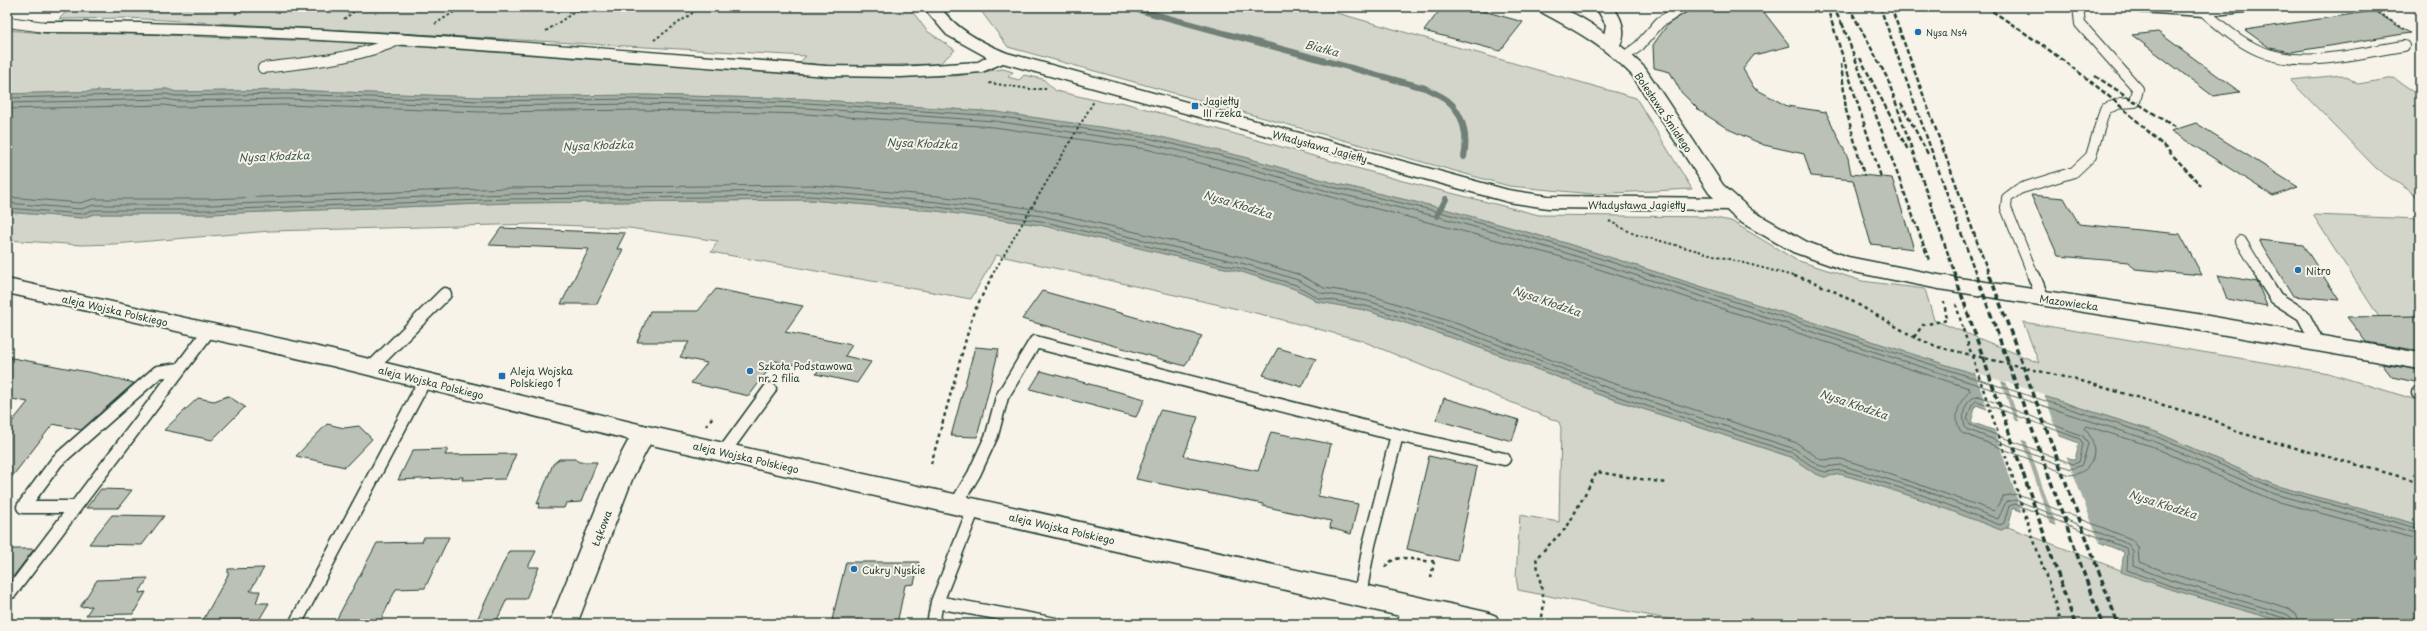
<svg xmlns="http://www.w3.org/2000/svg" width="2427" height="631" font-family="'Playpen Sans',sans-serif">
<style>
.green{fill:#d3d5ca;stroke:#79897f}
.water{fill:#a4ada3;stroke:#6f8077;fill-rule:evenodd}
.pier{fill:#f7f3e8}
.lines{fill:none;stroke-linecap:round;stroke-linejoin:round}
.shore{stroke:#546a60;stroke-width:1}
.stream{stroke:#6f8077;stroke-width:6}
.building{fill:#bbc1b6;stroke:#1f3d34}
.service-far1-casing{stroke:#1f3d34;stroke-width:12}
.service-casing{stroke:#1f3d34;stroke-width:15}
.minor-casing{stroke:#1f3d34;stroke-width:3}
.tertiary-casing{stroke:#1f3d34;stroke-width:3}
.path-far1{stroke:#1f3d34;stroke-width:2;stroke-dasharray:2.5 2.5;stroke-linecap:butt}
.path{stroke:#1f3d34;stroke-width:2.5;stroke-dasharray:3.5 3.5;stroke-linecap:butt}
.service-far1{stroke:#f7f3e8;stroke-width:10}
.service{stroke:#f7f3e8;stroke-width:12}
.minor{fill:#f7f3e8;fill-rule:evenodd}
.tertiary{fill:#f7f3e8;fill-rule:evenodd}
.rail-far1{stroke:#1f3d34;stroke-width:2.5;stroke-dasharray:5 2.5;stroke-linecap:butt}
.rail{stroke:#1f3d34;stroke-width:3.5;stroke-dasharray:6 3.5;stroke-linecap:butt}
.path-bridge{stroke:#1f3d34;stroke-width:2.5;stroke-dasharray:3.5 3.5;stroke-linecap:butt}
.poi-dot{fill:#1f6fb2;stroke:#f7f3e8;stroke-width:1.5}
.labels{text-anchor:middle;dominant-baseline:central;stroke-width:4;stroke-linejoin:round;paint-order:stroke}
.far-poi-label{font-size:9px;fill:#1f3d34;stroke:#f7f3e8;text-anchor:start}
.poi-label{font-size:10px;fill:#1f3d34;stroke:#f7f3e8;text-anchor:start}
.street-label{font-size:10px;fill:#1f3d34;stroke:#f7f3e8}
.water-label{font-size:11px;font-style:italic;fill:#405950;stroke:#f7f3e8}
</style>
<rect width="100%" height="100%" fill="#f7f3e8"/>
<filter id="ink" filterUnits="userSpaceOnUse"><feTurbulence type="fractalNoise" baseFrequency=".025" numOctaves="2"/><feDisplacementMap in="SourceGraphic" scale="8" xChannelSelector="R" yChannelSelector="G"/><feConvolveMatrix kernelMatrix="1 2 1 2 8 2 1 2 1" color-interpolation-filters="sRGB"/></filter>
<g filter="url(#ink)">
<path class="green" d="M71 7H909L927 31 955 50 939 64 838 66 799 63 806 56 127 18 59 19Z
M978 7H1316L1636 98 1692 189 1592 194 1509 186 1008 47Z
M7 30 44 33 93 31 226 38 380 43 841 76H956L1003 69 1013 72 1008 77 1019 80 1024 75 1043 79 1056 91 1108 103 1121 102 1403 181 1539 215 1710 217 1731 221 1796 260 1862 281 1925 289 1934 320 2039 363 2023 322 2328 373 2420 401V525L2277 486 2156 432 1562 242 1441 208 1333 183 1240 156 1070 123 995 112 806 99 643 95 481 97 286 90 176 92 167 89 7 94Z
M2342 75 2358 84 2394 78 2420 96V201L2410 191 2377 169 2290 80Z
M810 200 937 211 1040 225 1242 272 1295 289 1313 298 1314 301 1365 310 1459 340 1592 390 1594 393 1791 457 1814 473 1824 477 1840 474 1865 481 1920 499 2001 530 2008 527 2167 588 2290 624H1693L1518 590 1516 577 1520 515 1559 522 1561 428 1559 422 1360 340 1260 314 996 255 971 299 711 252 718 241 629 228 535 224 270 231 114 244 82 245 7 240V212L82 218 94 214H209L509 203Z
M2313 215 2420 219V316L2379 317Z"/>
<path class="water" d="M167 89 176 92 286 90 481 97 643 95 806 99 996 112 1149 134 1240 156 1333 183 1441 208 1562 242 2156 432 2277 486 2420 525V624H2290L2167 588 2121 572 2124 552 2013 508 2008 527 2001 530 1920 499 1865 481 1840 474 1824 477 1814 473 1791 457 1594 393 1592 390 1459 340 1365 310 1314 301 1313 298 1295 289 1242 272 1040 225 937 211 810 200 509 203 209 214H94L82 218 7 212V94ZM1976 405 2079 443 2075 460 1971 422Z"/>
<path class="pier" d="M1975 372 2001 381 2015 422 1988 412Z
M2006 382 2044 394 2060 438 2020 424Z
M1994 428 2021 438 2051 525 2022 514Z
M2026 440 2066 455 2100 544 2057 527Z"/>
<g class="lines">
<path class="shore" d="M7 98 166 94 176 96 286 94 481 101 643 99 806 103 995 116 1148 138 1239 160 1332 187 1440 212 1561 246 2155 436 2276 489 2420 529
M7 103 165 99 177 101 286 99 481 106 643 104 805 108 994 121 1147 143 1238 165 1331 192 1439 217 1560 251 2153 441 2274 494 2420 534
M7 109 164 105 177 107 286 105 481 112 643 110 805 114 994 127 1146 149 1558 256 1969 388 1970 391C1958 402 1952 419 1962 433L2070 475C2096 473 2101 445 2084 428L2086 426 2151 446 2272 500 2420 540
M7 197 80 203 94 199H209L508 188 810 185 938 196 1042 210 1246 258 1300 275 1324 288 1370 295 1464 326 1603 380 1797 443 1821 460 1841 459 1869 467 1994 511 2004 496 2018 494 2131 539 2138 547 2139 562 2172 574 2288 608 2297 615 2299 624
M7 203 81 209 94 205H209L509 194 810 191 938 202 1042 216 1245 264 1298 280 1321 293 1368 301 1462 331 1595 381 1600 385 1795 449 1818 465 1825 467 1841 465 1923 490 1998 519 2006 502 2016 500 2128 544 2133 551V566L2170 580 2286 614 2292 618 2293 624
M7 208 81 214 94 210H209L509 199 810 196 937 207 1041 221 1243 269 1296 285 1318 298 1366 306 1460 336 1593 386 1597 390 1793 453 1816 469 1825 472 1840 470 1866 477 1922 495 2000 525 2004 523 2009 506 2015 504 2126 548 2128 552 2127 570 2168 585 2285 618 2288 624
M1978 396 2083 436 2088 444 2082 465 2071 469 1966 429C1961 417 1963 400 1978 396Z
M1977 401 2080 439 2083 444 2079 462 2073 464 1970 425 1967 420 1972 405Z"/>
<path class="stream" d="M1128 7 1425 88C1432 92 1441 95 1447 100 1464 113 1468 138 1464 157
M1437 216 1446 199"/>
</g>
<path class="building" d="M1442 7H1469L1523 22 1500 51 1424 31Z
M1690 7H1760L1790 46 1754 55 1743 69 1754 88 1787 106 1826 112 1848 158 1851 174 1892 178 1914 249 1871 244 1853 180 1811 176 1804 154 1764 145 1728 129 1700 111 1681 92 1670 72 1654 68 1653 45 1668 24 1687 12Z
M2374 11 2410 33 2291 52 2270 48 2245 30Z
M2158 32 2240 92 2213 96 2132 35Z
M2196 123 2298 187 2273 196 2171 131Z
M2031 195 2064 198 2079 224 2180 234 2202 275 2135 269 2129 262 2058 256Z
M501 228 598 232 625 233 617 249H623L597 304H561L589 249 489 245Z
M2259 240 2303 245 2339 300 2293 296Z
M2218 275 2257 282 2267 306 2227 299Z
M716 289 803 306 785 332 852 345 845 356 871 362 857 383 816 374 819 369 775 361 749 396 691 383 707 363 680 357 689 342H637L650 311H698Z
M1042 291 1202 336 1185 366 1022 319Z
M2420 316V351L2366 342 2347 317Z
M975 347 999 349 977 437 951 436Z
M1278 348 1316 359 1302 387 1263 375Z
M7 357 93 373 134 383 81 430 53 424 7 483V428L28 402 7 398Z
M2382 364 2420 370V383L2392 377Z
M1041 371 1145 399 1136 417 1030 389Z
M228 396 245 407 212 440 164 430 198 398 214 401Z
M1444 398 1519 420 1512 441 1436 420Z
M1160 410 1198 417 1184 456 1258 471 1271 432 1331 444 1318 496 1358 504 1351 534 1330 528 1331 521 1263 506V504L1136 479Z
M327 424 344 428 359 426 372 439 345 467 296 456Z
M448 449 445 455 516 454 505 479 462 480 463 477 398 480 413 450Z
M1429 456 1477 467 1457 561 1407 549Z
M559 459H575L579 462H597L581 502 566 503 564 508H538L540 503 537 504 553 464Z
M101 489 132 490 118 508H86Z
M112 515 164 516 142 545 89 544Z
M424 537H449L425 588 396 589 379 624H334L377 543 422 542Z
M7 549H34L7 585Z
M509 551H536L528 567H539L526 599H507L495 624H475Z
M846 562H919L914 584 905 585 897 624H831Z
M264 568 250 591H260L256 603H269L259 620 202 622 228 575V569Z
M148 578 139 593 146 592 133 614 86 615 92 606 80 607 97 580Z"/>
<g class="lines">
<g class="service-far1-casing">
<path id="service-far1" d="M2203 11C2221 26 2238 42 2260 51 2304 70 2359 52 2404 46
M7 22 45 27
M1624 57 1639 46 1660 22 1684 7
M263 68C310 62 357 59 401 39
M2241 241 2263 277
M2034 277 2006 208 2007 198 2019 189 2074 172 2091 156 2105 109 2121 103 2135 102 2138 89 2080 24 2078 7"/>
</g>
<g class="service-casing">
<path id="service" d="M2034 276 2043 299
M2262 276 2276 298 2303 315 2317 342
M371 368 445 294
M2418 393H2420
M1397 435 1504 459
M724 452 770 389
M956 504 974 474 992 435 1002 397 1035 342 1397 435 1369 545 1360 595
M75 507H23L57 461 158 372 180 369
M11 592 208 332
M937 602 1056 624
M295 624 425 380
M933 624 937 602 974 508
M1404 624 1407 606"/>
</g>
<g class="minor-casing">
<path id="minor" d="M923 7H940C957 30 981 42 1007 53L1508 190 1548 196 1731 198 1738 199 1741 204 1738 209 1731 210 1548 208 1508 202 1003 63 982 72 957 74 901 77 826 76C566 57 306 32 45 32L39 31 36 27 39 23 45 22C306 22 566 46 826 66L901 67 978 62 987 57 947 35Z
M1596 7H1613C1623 20 1628 35 1617 50H1605L1602 46 1606 25Z
M2132 7H2252L2250 11 2244 12 2203 16 2140 12 2134 11Z
M643 425 651 428 655 434 633 477 577 624H549L609 477 635 428Z"/>
</g>
<g class="tertiary-casing">
<path id="tertiary" d="M1537 7C1543 7 1552 5 1558 7 1589 18 1623 46 1645 68L1723 185 1751 210 1807 242 1848 257 1939 275 2197 314 2420 353V369L2197 330 1939 289 1844 270 1793 252 1737 220 1709 193 1632 75C1604 46 1575 30 1539 11Z
M7 279 332 350 643 425 1486 612 1496 616 1500 624H1435L643 443 332 366 7 293Z"/>
</g>
<path class="path-far1" d="M2369 7 2404 29
M128 10 132 7
M235 14 244 7
M344 19 360 7
M435 24 462 7
M546 31 582 7
M654 40 701 7
M989 83 1030 89H1048
M2417 193H2420
M1609 221 1634 234 1797 277
M991 277 1094 101"/>
<path class="path" d="M1794 276 1809 280 1838 293 1914 337 1938 347 2085 382 2214 420 2237 432 2420 482
M1956 304 1963 329
M1914 337 1923 325 1947 320 1944 302
M706 426 714 415
M931 464 973 314 992 276
M1385 567C1398 550 1416 563 1434 561
M1431 578 1434 562
M1541 624 1544 603 1536 558 1567 527 1597 472 1666 483"/>
<use href="#service-far1" class="service-far1"/>
<use href="#service" class="service"/>
<use href="#minor" class="minor"/>
<use href="#tertiary" class="tertiary"/>
<path class="rail-far1" d="M1827 7 1881 177
M1833 7 1844 28
M1849 7 1891 85
M1880 7 1977 277
M1891 7 1990 277
M1986 7C2067 60 2137 113 2201 186
M1842 23 1929 260
M1860 58 1908 150
M1841 64 1846 110 1864 175
M2095 76 2178 129
M1888 80 1956 277
M1901 103 1928 154"/>
<path class="rail" d="M1955 276 2075 624
M1977 276 2102 624
M1990 276 2118 624"/>
<path class="path-bridge" d="M1963 329 2062 624"/>
</g>
</g>
<g class="poi-dot">
<circle cx="1918" cy="32" r="4"/>
<rect x="1191" y="102" width="8" height="8" rx="2"/>
<circle cx="2298" cy="270" r="4"/>
<circle cx="750" cy="371" r="4"/>
<rect x="498" y="372" width="8" height="8" rx="2"/>
<circle cx="854" cy="569" r="4"/>
</g>
<g class="labels">
<g class="far-poi-label">
<text x="1926" y="32">Nysa Ns4</text>
</g>
<g class="poi-label">
<text x="1203" y="100">Jagiełły<tspan x="1203" dy="12">III rzeka</tspan></text>
<text x="2306" y="270">Nitro</text>
<text x="758" y="365">Szkoła Podstawowa<tspan x="758" dy="12">nr 2 filia</tspan></text>
<text x="510" y="370">Aleja Wojska<tspan x="510" dy="12">Polskiego 1</tspan></text>
<text x="862" y="569">Cukry Nyskie</text>
</g>
<g class="street-label">
<text transform="translate(1664 112) rotate(56)">Bolesława Śmiałego</text>
<text transform="translate(1320 146) rotate(15)">Władysława Jagiełły</text>
<text x="1637" y="204">Władysława Jagiełły</text>
<text transform="translate(2069 302) rotate(8)">Mazowiecka</text>
<text transform="translate(115 310) rotate(13)">aleja Wojska Polskiego</text>
<text transform="translate(431 382) rotate(14)">aleja Wojska Polskiego</text>
<text transform="translate(746 457) rotate(13)">aleja Wojska Polskiego</text>
<text transform="translate(601 528) rotate(-69)">Łąkowa</text>
<text transform="translate(1062 528) rotate(13)">aleja Wojska Polskiego</text>
</g>
<g class="water-label">
<text transform="translate(1322 48) rotate(15)">Białka</text>
<text transform="translate(922 143) rotate(2)">Nysa Kłodzka</text>
<text transform="translate(598 145) rotate(-2)">Nysa Kłodzka</text>
<text transform="translate(274 156) rotate(-2)">Nysa Kłodzka</text>
<text transform="translate(1238 204) rotate(17)">Nysa Kłodzka</text>
<text transform="translate(1547 301) rotate(19)">Nysa Kłodzka</text>
<text transform="translate(1854 404) rotate(19)">Nysa Kłodzka</text>
<text transform="translate(2163 504) rotate(18)">Nysa Kłodzka</text>
</g>
</g>
<rect width="2427" height="631" fill="none" stroke="#f7f3e8" stroke-width="24"/>
<rect x="12" y="12" width="2403" height="607" fill="none" stroke="#1f3d34" stroke-width="1.5" filter="url(#ink)"/>
</svg>
